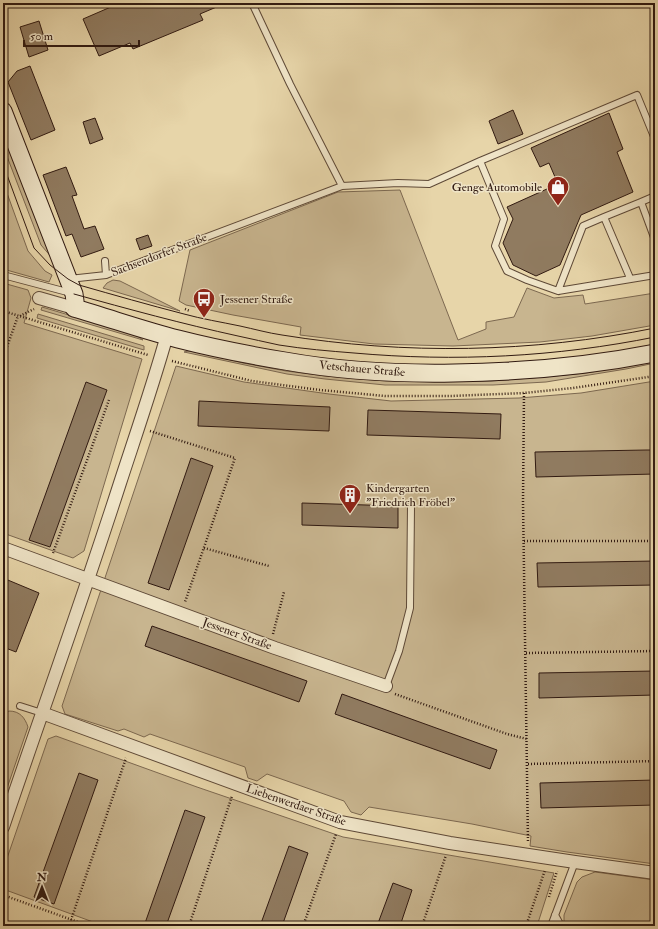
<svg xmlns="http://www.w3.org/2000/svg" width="658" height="929" font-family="'IM FELL Double Pica',serif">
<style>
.green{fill:#c8b58f;stroke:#7c6850}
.building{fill:#907b60;stroke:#311a11}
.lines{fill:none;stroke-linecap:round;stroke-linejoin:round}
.lane-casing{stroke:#5e4937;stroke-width:8}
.street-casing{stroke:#5e4937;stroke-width:14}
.secondary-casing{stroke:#311a11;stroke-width:19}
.path{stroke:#311a11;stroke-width:2.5;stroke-dasharray:1 2;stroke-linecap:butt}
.lane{stroke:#efe4c7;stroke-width:6}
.street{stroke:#efe4c7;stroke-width:12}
.secondary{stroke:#efe4c7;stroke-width:17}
.tram{stroke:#311a11;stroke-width:1}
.labels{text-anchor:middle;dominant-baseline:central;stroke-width:3;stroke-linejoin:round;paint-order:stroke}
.poi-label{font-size:12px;fill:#311a11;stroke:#efe4c7;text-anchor:start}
.street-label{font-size:12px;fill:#311a11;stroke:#efe4c7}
</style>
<rect width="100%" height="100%" fill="#e7d5a9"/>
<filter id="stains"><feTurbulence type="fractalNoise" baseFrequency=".005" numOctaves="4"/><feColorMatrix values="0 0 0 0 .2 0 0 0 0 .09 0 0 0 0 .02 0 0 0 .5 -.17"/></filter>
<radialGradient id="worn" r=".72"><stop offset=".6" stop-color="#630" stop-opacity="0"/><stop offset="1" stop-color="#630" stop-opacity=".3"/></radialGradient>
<path class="green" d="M3 128 53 259 41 245 3 146Z
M3 182 28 251 45 271 52 275 49 282 3 269Z
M400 190 458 340 486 329V322L514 317 527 288 554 298 583 295 585 304 655 293V325L592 336 540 342 453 346 374 344 300 335 301 327 233 315 186 305 179 301 190 250 338 192Z
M113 280 120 281 180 311 103 288 107 283Z
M3 283 28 290 31 298 24 323 142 359 84 551 73 558 3 533Z
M42 307 136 335 143 340 41 310Z
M38 314 144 346V350L37 318Z
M188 351H195L243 363 286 371 325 376 386 381H491L544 377 586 373 655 361V363L626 369 546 382 493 385H385L325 379 287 374 184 352Z
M176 366 244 382 329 394 391 401 519 398 581 393 655 381V864L567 852 530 846 531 836 472 824 369 807 361 815 351 812 344 801 267 774 257 781 248 778 245 767 150 734 144 737 124 729 118 731 65 714 62 706Z
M9 711C20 711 25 718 28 727L3 800V714Z
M56 736 197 787 343 837 554 873 537 926H104L3 889V870L48 739Z
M595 872 655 880V926H566L564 922V915L577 882 582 877Z"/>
<path class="building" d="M120 3H226L200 14 203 20 133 49 130 43 99 56 83 19Z
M39 21 48 50 29 57 20 27Z
M30 66 55 130 31 140 8 82 17 71Z
M513 110 523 134 498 144 489 121Z
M609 113 623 149 617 152 633 192 581 215 560 265 536 276 513 265 503 243 513 219 507 207 558 184 549 163 540 167 531 148Z
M95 118 103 139 90 144 83 122Z
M66 167 77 195 72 196 84 229 95 226 104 249 81 257 72 234 66 236 43 175Z
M148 235 152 246 140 250 136 239Z
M86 382 107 390 50 547 29 540Z
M199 401 330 407 329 431 198 426Z
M368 410 501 414 500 439 367 435Z
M646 450H655V474L536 477 535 452Z
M191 458 213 466 169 590 148 583Z
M302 503 398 506V528L302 525Z
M655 561V585L538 587 537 563Z
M3 578 39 593 16 652 3 647Z
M152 626 307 681 299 702 145 646Z
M655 671V695L539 698V673Z
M342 694 497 750 490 769 335 714Z
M79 773 98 780 54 904 34 897Z
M655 780V805L541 808 540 783Z
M185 810 205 817 183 879 166 926H144Z
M289 846 308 853 297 884 282 926H260Z
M393 883 412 890 400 926H377Z"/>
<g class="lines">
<g class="lane-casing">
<path id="lane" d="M252 3 290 84 342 186
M480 161 637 95 655 139
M641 202 655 196
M105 261 106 275
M3 275 71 293
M630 278 604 217 641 202 655 240
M69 279 106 275 342 186 398 183 429 184 480 161 504 219 495 246 507 271 527 280 558 291 655 275
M558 291 583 226 604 217
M386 686 399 651 410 608 411 506
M20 706 42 713
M555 915 561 926
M551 926 575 862"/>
</g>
<g class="street-casing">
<path id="street" d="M39 298 74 308
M3 548 275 648 386 686
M42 713 340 822 450 843 575 862 655 873
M3 827C42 712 83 598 120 483 136 434 153 385 167 335"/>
</g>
<g class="secondary-casing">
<path id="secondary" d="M3 111 74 294 75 301 74 308C109 318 143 330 178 339 213 348 249 355 285 361 341 371 397 374 454 373 521 372 589 366 655 353"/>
</g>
<path class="path" d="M185 309 190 311
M3 311 148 355
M20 316 34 309
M3 358 18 316
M172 361 252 381 320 390 385 396H451L524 393 573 388 655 376
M524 393 523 502 528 843
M150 431 235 458 185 602
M524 541H655
M204 548 269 566
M53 553 109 400
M273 634 284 592
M526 653 655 651
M395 694 507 734 527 739
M528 764 655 761
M3 895 89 926
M549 897 557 871
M71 920 126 758
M189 926 232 796
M303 926 336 834
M422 926 446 855
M526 926 545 870"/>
<use href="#lane" class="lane"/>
<use href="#street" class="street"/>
<use href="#secondary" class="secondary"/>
<path class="tram" d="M3 164 34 248 50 265 68 279 79 285C114 295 149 305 184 314 202 319 221 322 240 326 254 329 268 333 282 335 405 355 532 353 655 328
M74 294C128 309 183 324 238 336 252 339 265 342 279 345 304 349 329 351 354 353 455 362 556 357 655 337"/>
</g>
<defs>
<g id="shop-pin" transform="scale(1.15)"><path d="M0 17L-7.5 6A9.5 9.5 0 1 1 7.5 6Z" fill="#8f2418" stroke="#efe4c7"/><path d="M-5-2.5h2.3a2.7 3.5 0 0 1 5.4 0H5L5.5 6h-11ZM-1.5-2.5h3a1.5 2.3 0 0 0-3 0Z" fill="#fff"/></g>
<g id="bus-pin" transform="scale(1.15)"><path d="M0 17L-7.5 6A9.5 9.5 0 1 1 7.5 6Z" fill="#8f2418" stroke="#efe4c7"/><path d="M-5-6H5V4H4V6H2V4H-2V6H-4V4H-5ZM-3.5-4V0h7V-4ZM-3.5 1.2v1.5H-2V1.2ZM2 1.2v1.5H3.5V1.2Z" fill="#fff"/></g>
<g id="building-pin" transform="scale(1.15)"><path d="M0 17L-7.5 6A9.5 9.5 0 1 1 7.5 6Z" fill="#8f2418" stroke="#efe4c7"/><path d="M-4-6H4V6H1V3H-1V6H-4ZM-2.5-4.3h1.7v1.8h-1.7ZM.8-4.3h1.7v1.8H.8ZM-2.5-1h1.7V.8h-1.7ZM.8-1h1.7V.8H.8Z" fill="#fff"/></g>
</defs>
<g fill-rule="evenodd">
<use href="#shop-pin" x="558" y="187"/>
<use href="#bus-pin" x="204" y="299"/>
<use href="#building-pin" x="350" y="495"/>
</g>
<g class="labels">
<g class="poi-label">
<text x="542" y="187" text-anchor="end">Genge Automobile</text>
<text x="220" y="299">Jessener Straße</text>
<text x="366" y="488">Kindergarten<tspan x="366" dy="14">"Friedrich Fröbel"</tspan></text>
</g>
<g class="street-label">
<text transform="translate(159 255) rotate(-21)">Sachsendorfer Straße</text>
<text transform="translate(362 369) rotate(5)">Vetschauer Straße</text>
<text transform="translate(237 634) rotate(20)">Jessener Straße</text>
<text transform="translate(296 805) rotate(19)">Liebenwerdaer Straße</text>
</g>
</g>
<rect width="658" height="929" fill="none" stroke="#e7d5a9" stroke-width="16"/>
<rect x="4" y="4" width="650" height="921" fill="none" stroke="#311a11" stroke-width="2"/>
<rect x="8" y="8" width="642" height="913" fill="none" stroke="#311a11"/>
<g transform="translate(42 887)" stroke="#efe4c7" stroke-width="3" paint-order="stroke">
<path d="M0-3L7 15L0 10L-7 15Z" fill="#311a11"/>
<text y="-6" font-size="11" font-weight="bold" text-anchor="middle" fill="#311a11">N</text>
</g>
<path d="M24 40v6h115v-6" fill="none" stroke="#311a11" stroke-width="2"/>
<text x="30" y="40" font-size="12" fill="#311a11" stroke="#efe4c7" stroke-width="3" paint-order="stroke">50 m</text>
<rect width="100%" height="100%" filter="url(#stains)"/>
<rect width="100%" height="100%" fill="url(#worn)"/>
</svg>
